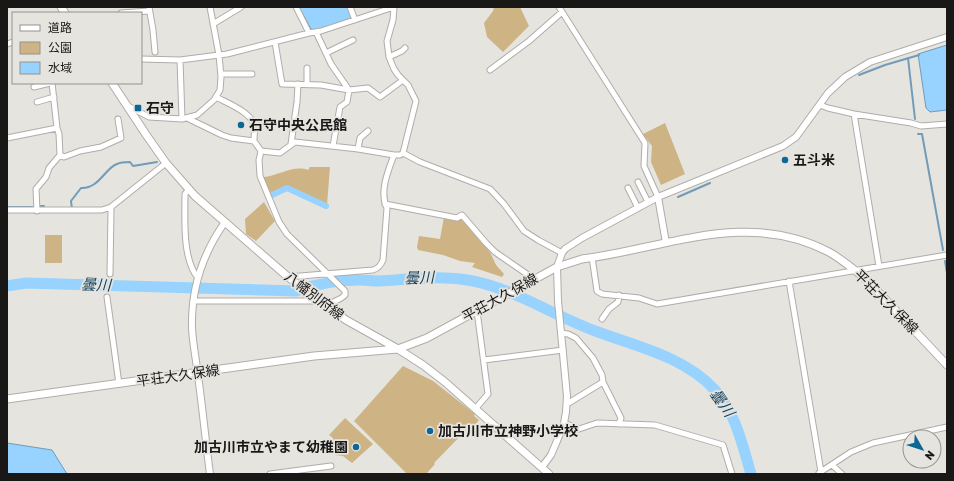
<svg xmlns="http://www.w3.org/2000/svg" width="954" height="481" font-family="Rubik,'Noto Sans JP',sans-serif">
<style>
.green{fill:#ceb384}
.water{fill:#97d3fe;stroke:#719bb9}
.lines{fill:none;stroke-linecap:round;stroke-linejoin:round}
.stream{stroke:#719bb9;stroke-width:2}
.canal{stroke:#97d3fe;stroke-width:6}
.river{stroke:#97d3fe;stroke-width:11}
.minor-casing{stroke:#afada9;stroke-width:7}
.tertiary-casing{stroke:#afada9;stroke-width:8}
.secondary-casing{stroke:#afada9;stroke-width:9}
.minor{stroke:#fff;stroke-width:5}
.tertiary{stroke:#fff;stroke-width:6}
.secondary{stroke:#fff;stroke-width:7}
.poi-dot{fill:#0c6797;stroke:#e6e4df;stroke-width:1.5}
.labels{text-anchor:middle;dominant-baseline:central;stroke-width:3.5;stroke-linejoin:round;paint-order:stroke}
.poi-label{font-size:14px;font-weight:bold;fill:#191817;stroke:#e6e4df;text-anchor:start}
.street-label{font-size:14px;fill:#191817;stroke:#e6e4df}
.water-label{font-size:15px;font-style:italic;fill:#0e3e5a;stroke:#e6e4df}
</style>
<rect width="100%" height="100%" fill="#e6e4df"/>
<path class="green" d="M494 7H520L529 26 503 52 487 37 484 23 493 11Z
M665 123 685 174 661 185 651 162 652 146 643 134Z
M310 167H330L327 205 288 188 269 195 262 177C277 177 293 164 308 170Z
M264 202 275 221 256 241 246 234 245 219Z
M444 217 461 219 490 252 496 265 504 274 502 277 472 267 475 263 460 261 443 255 418 250 417 247 419 236 440 239Z
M45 235H62V263H45Z
M403 366 433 381 475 414 474 416 479 420 474 426 472 424 434 463 435 464 426 474H407L354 421Z
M345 418 373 444 352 463 343 456 335 455 333 438 329 435Z"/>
<path class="water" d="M299 7H347L352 17 350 20 314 31 311 29Z
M947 45V110L930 112 926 108 918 54Z
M7 443 52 450 67 474H7Z"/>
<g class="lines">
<path class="stream" d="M908 58 915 119
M859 75 885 65 919 55
M918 134H922L943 250
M678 197 710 183
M39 206H44
M7 207H32
M72 209 71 201 81 188C99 189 105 168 117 164 121 162 126 162 130 162L133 166 157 162
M945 261 947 273"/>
<path class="canal" d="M270 196 287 188 326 206"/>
<path class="river" d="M7 286 26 283 296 291C316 284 337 280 358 280 365 280 372 281 379 281 413 279 439 275 473 281 517 290 556 317 598 332 639 347 684 357 714 389 736 413 742 444 751 474"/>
<g class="minor-casing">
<path id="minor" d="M149 7 153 30 155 52
M296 7 309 33
M350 7 355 20
M559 7 645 143 644 166 658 197
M121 13 149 11
M213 24 241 7
M316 32 331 64 349 90 347 102 340 107 333 146
M275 42 282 84 321 85 349 90 368 88 380 97 403 80
M7 44 13 42
M326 53 353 40
M389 57 402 51 405 48
M141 59 180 60 227 54 309 33 321 31 394 7
M180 60 182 119
M490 70 529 41 562 12
M221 74H252
M307 84V68
M34 87 50 83
M216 97C227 103 251 112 254 125 255 130 254 137 254 141
M37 102 54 97
M820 105 828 108 854 114 911 123 921 126 947 124
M128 106 149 117 182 119 197 115 214 100 220 90 221 77 219 55 210 7
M854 114 879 266
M187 118 222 135 231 138 254 141 261 151 259 160 260 176 279 222 287 234 345 291V295C340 301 332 300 328 307
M7 138 57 128
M291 144 297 102 298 84
M358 149 360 138 368 131
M261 151 280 153 295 142 358 149 394 155H400L403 153 416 101 408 85 398 75 394 69 389 57 387 41 393 20 394 7
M403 153 420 162 490 189 504 204 524 231 538 240 562 253
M60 155 64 157 80 151 101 147 121 138 118 119
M638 182 648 202
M628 188 638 208
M189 189 185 194C185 218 182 259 198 278
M385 204 457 218 462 215 486 243 495 252 534 279
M7 210H102L111 207 166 163
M37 211 36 189 46 177 49 168 60 155 59 134 57 128 52 83
M592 257 597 291 602 294 639 298 657 304 947 255
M110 274 111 207
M288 277 373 270C379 268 381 265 383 260L387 208C379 192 388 171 394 155
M789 281 821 472
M107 297 119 384
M193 301H319
M602 319 609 309 618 302 619 295
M561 333 568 334 576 338 593 358 602 375 603 382 621 418 619 424
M484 360 563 350
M567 404 603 382
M476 408 488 394 477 311
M564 423 579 429 597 423 655 425 723 445 732 474
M832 465 842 474
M819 473 851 452 873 443 947 427
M270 474 331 466"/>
</g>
<g class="tertiary-casing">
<path id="tertiary" d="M658 197 666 243
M542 467 551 455 557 441 564 423 566 412 567 396 558 301 557 267 562 253 565 249 582 238 658 197 783 146 796 137 828 93 845 77 870 62 947 37
M210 474C206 444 203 413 199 383 197 365 193 346 192 328 191 289 203 253 225 222"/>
</g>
<g class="secondary-casing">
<path id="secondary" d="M61 7 65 13
M112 83 147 136 166 163 195 196 288 277 328 307 346 320 398 349 423 365 445 382 549 474
M7 399 314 356 398 349 427 338 557 267 582 259C667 248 747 209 829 252 843 260 856 271 868 281L947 365"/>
</g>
<use href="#minor" class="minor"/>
<use href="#tertiary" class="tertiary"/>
<use href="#secondary" class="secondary"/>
</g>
<g class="poi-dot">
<rect x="134" y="104" width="8" height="8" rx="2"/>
<circle cx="241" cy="125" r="4"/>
<circle cx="785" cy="160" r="4"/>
<circle cx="430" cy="431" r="4"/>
<circle cx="356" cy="447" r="4"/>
</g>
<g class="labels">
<g class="poi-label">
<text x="146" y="108">石守</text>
<text x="249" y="125">石守中央公民館</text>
<text x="793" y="160">五斗米</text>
<text x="438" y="431">加古川市立神野小学校</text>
<text x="348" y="447" text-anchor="end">加古川市立やまて幼稚園</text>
</g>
<g class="street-label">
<text transform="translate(314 296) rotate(37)">八幡別府線</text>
<text transform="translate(500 298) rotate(-29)">平荘大久保線</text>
<text transform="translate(886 302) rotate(45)">平荘大久保線</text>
<text transform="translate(178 376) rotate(-8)">平荘大久保線</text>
</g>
<g class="water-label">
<text transform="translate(419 278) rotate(-2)">曇川</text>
<text transform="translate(96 285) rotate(2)">曇川</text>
<text transform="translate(722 403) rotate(55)">曇川</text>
</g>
</g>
<rect width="954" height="481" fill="none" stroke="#191817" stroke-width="16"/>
<rect x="12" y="12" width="130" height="72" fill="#e6e4df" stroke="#94928f"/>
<rect x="20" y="25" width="20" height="6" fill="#ffffff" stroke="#94928f"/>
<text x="48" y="32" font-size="12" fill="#191817">道路</text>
<rect x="20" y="42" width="20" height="12" fill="#ceb384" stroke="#94928f"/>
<text x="48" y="52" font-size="12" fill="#191817">公園</text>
<rect x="20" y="62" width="20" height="12" fill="#97d3fe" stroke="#94928f"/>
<text x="48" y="72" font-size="12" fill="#191817">水域</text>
<g transform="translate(922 449) rotate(129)"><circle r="19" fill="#e6e4df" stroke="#94928f"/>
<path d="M0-3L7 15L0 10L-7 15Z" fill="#0c6797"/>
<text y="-6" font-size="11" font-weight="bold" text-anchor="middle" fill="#191817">N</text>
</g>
</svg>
